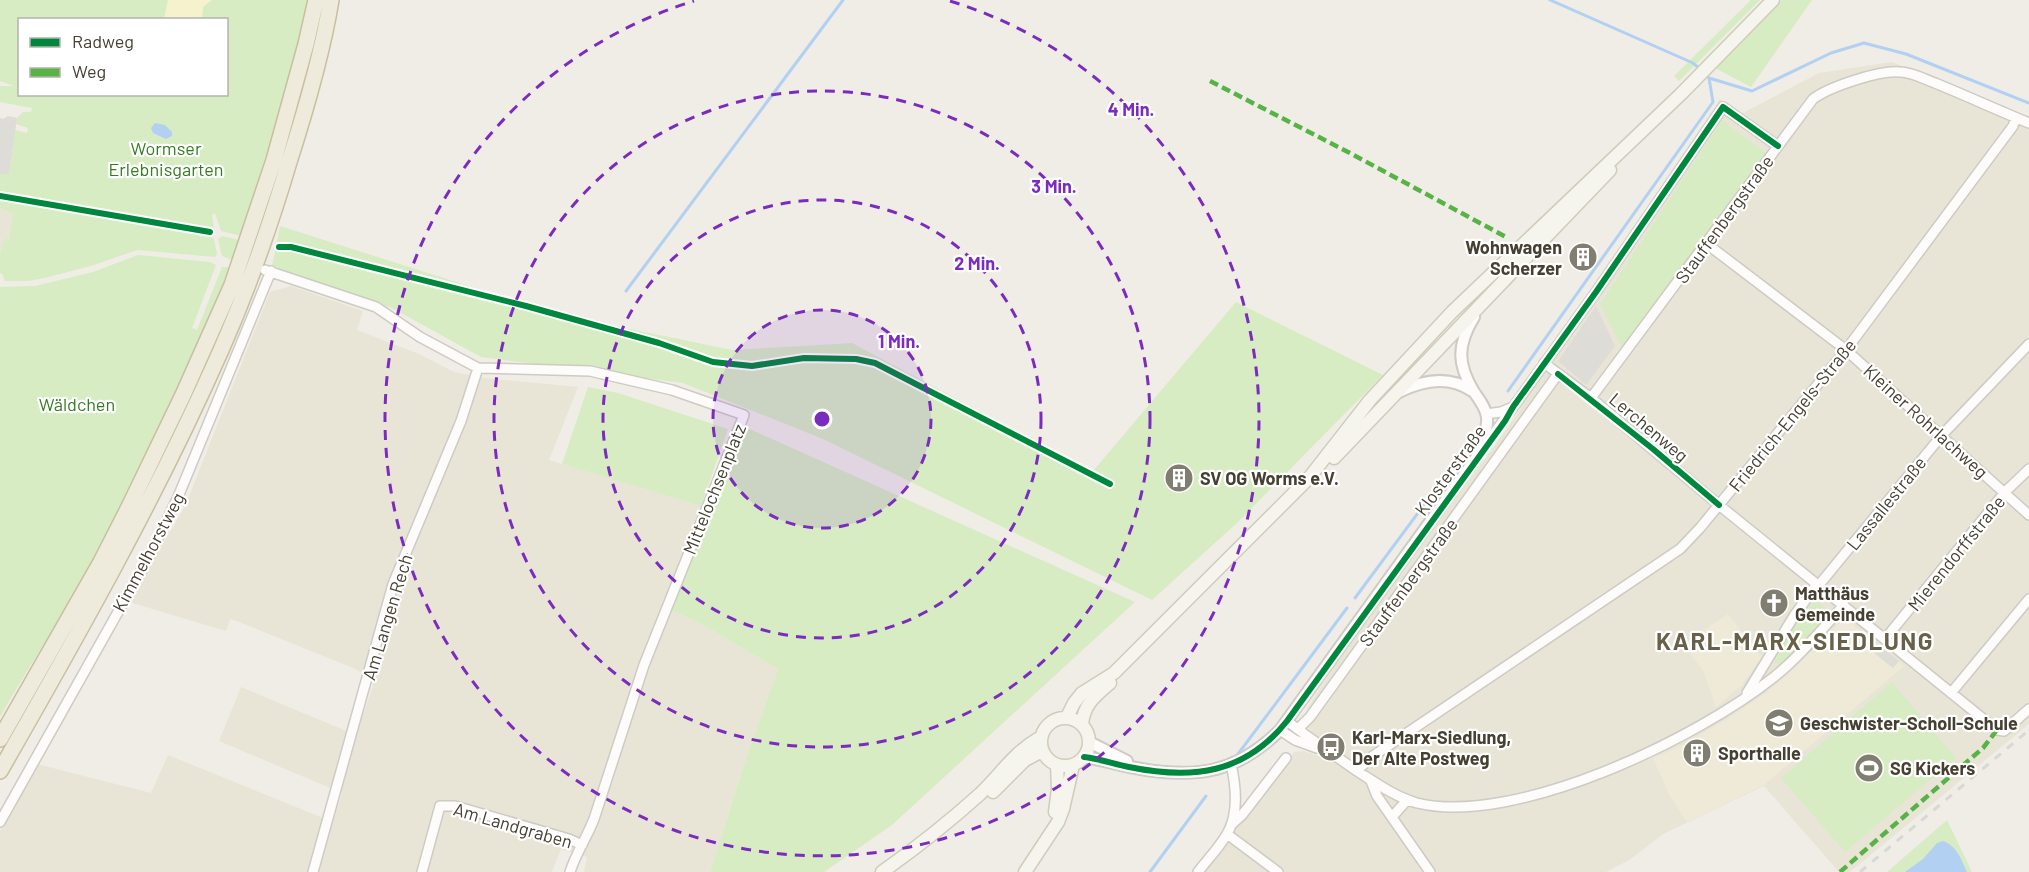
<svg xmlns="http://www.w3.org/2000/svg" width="2029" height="872" font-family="Barlow,sans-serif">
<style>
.residential{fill:#e8e5d6}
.education{fill:#eeead7}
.green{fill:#d7ecc3;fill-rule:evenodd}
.sand{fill:#f6f2cd}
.parking{fill:#dedcd6}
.water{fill:#b2d0f1}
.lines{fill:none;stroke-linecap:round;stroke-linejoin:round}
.stream{stroke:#b2d0f1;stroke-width:3}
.minor-casing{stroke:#cdcbc4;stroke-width:12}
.tertiary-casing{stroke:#cdcbc4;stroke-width:14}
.secondary-casing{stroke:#cfccbc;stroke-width:15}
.trunk-casing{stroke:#c9bf9f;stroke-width:18}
.minor{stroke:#fdfcfb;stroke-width:9}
.tertiary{stroke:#fdfcfb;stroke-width:10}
.secondary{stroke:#f6f5ed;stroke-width:12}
.trunk{stroke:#eeeadc;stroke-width:15}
.rail{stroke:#d8d8d7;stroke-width:3;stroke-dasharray:8 8;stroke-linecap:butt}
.quiet{stroke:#57b346;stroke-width:4.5;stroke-dasharray:9 4.5;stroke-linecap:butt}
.cycleway-casing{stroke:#fff;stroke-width:10}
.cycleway{stroke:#00873e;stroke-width:6}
.ring{fill:none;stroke:#7b2cbf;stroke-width:3;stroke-dasharray:10 8}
.labels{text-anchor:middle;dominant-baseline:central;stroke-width:4.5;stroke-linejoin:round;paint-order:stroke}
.park-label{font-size:18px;fill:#377b21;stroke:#fff}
.street-label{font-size:18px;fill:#454032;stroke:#fff}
.poi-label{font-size:18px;font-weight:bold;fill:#454032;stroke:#fff;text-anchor:start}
.district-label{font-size:24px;font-weight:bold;letter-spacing:1.5px;fill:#686048;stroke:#fff}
.centre{fill:#7b2cbf;stroke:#fff;stroke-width:3}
.ring-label{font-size:18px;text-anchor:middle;font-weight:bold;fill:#7b2cbf;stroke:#fff;stroke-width:4.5;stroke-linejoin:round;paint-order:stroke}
</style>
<rect width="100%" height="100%" fill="#efede6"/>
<path class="residential" d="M1892 62 2029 119V724L1850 872H1839L1764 786 1663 834 1631 859 1606 872H1203L1294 752 1303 751 1322 757 1330 747 1309 729 1305 720 1307 709 1341 656 1521 409 1516 401 1720 99 1741 114 1819 73Z
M0 208 13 214 9 240 4 239 0 254Z
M291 286 363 311 357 330 419 354 454 372 485 378 578 387 549 460 705 507 664 607 698 622 778 669 748 753 710 872H584L587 857 561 849 552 872H0V831L37 764 151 793 168 755 333 822 342 793 219 741 241 687 356 735 375 680 353 668 237 621 230 619 226 631 129 602 185 506 270 292Z"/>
<path class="education" d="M1728 614 1762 657 1741 686 1716 707 1703 671 1683 644Z
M1842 620 1849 621 1904 666 1764 785 1687 822 1669 794 1653 758 1677 748 1729 718 1763 695 1795 668Z"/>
<path class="green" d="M0 0H309L295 62 270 153 241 236 221 231 215 213 212 215 214 228 208 230 0 194V174H9L15 130 27 133 28 128 16 124 17 118 23 112H31L32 108 0 102V86H14L0 81ZM20 20H226V94H20Z
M1751 0H1760L1679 81 1674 76Z
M1782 0H1812L1751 87 1715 68Z
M1722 120 1767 154 1623 350 1600 304Z
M0 198 202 232 214 239 217 254 215 257 137 250 94 265 45 278 28 281H5L2 274 0 273V254L4 239H9L13 214 0 208Z
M280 226 557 314 732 350 852 343 1093 471 1236 302 1383 375 1237 523 1152 600 823 439 683 383 481 357 392 308 346 291 271 271Z
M222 236 239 240 232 260 222 256 218 239Z
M138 255 210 262 216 265 192 328 197 330 222 267H232C189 372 140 482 83 580 56 626 26 671 0 717V287L35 286 93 272Z
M588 387 618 393 728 429 701 506 562 464Z
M743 426 1135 602 892 825 824 872H710L748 753 778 669 698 622 668 609Z
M1815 602C1824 603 1827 610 1825 618L1784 662 1781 664 1776 663 1775 660 1804 610 1809 604Z
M1892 682 1956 758 1845 852 1781 778Z
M1947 820 1972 872H1887Z"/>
<path class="sand" d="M168 0H212L203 7 202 19H164Z"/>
<path class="parking" d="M8 116 17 118 9 174H0V118L3 119Z
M1596 306 1615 346 1586 385 1558 361Z
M1870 638 1899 661 1893 668 1864 645Z"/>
<path class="water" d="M155 123 165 125 172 132V136L166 139 153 133 151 128Z
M1943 841C1957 846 1961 859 1967 872H1905L1923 859 1937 843Z"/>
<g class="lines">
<path class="stream" d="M1550 0 1693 63 1700 69
M1704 74 1709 78 1752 91 1831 53 1864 43 1906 54 2029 103
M626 291 843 0
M1508 391 1713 102 1709 78
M1355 598 1475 436
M1238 754 1347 608
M1150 872 1206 796"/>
<g class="minor-casing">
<path id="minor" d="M1707 244 1846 350 2029 515
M265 270 376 307 420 337 478 368 590 371 672 390 744 415 644 665 594 819C587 837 576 853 570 872
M1544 363 1591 398 1719 505 1997 730 2004 731 2029 709
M1591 398 1813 99C1829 87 1879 70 1900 72 1912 72 1924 79 1935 83 1967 96 1997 110 2029 123
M1486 414 1501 412 1513 407
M1480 453 1596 292 1723 107 1778 146
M1819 585 1942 435 2029 344
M1885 639 2005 492 2029 469
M1747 693 1794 616 1817 584
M1951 693 2029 599
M1287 721C1310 739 1333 754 1357 771 1376 783 1395 797 1417 803 1515 827 1698 738 1774 677 1800 656 1821 630 1844 605
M1298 729 1310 717 1558 374
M1280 730 1295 740 1317 748
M1357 771 1370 758 1680 549 1700 528 1846 350 2013 126 2016 118
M1371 781 1377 796 1430 872
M1392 817 1407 800
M0 822 150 555 178 497 271 271
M1231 825 1242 815 1286 758
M1227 834 1278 872
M313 872 393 584 461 421 478 368
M422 872 440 806H455L569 839 582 845
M1198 872C1207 860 1219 848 1227 834 1239 814 1236 786 1231 764"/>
</g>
<g class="tertiary-casing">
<path id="tertiary" d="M1399 392C1423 380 1449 375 1472 391
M1089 742 1127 761
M1084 757C1100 759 1114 764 1130 767 1191 779 1234 776 1280 730L1476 458C1482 445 1488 431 1487 417 1486 408 1479 399 1474 392 1457 364 1457 345 1474 317"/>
</g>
<g class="secondary-casing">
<path id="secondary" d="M1334 458 1610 170
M1067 717 1074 703 1082 693 1114 673 1309 478 1370 400 1452 312 1681 94 1773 0
M1041 742a24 24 0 1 1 48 0a24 24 0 1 1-48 0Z
M1082 724C1084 704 1095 696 1110 683
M993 792 1025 760 1042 751
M1055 812 1058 789 1057 765
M882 872C916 848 949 822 980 794 1002 773 1013 753 1041 737
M1025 872 1058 822 1063 809 1073 765"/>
</g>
<g class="trunk-casing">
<path id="trunk" d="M0 739 101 562 130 505 183 395 232 285 274 160 306 44 316 0
M0 771C79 633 157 495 221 350 248 289 270 226 289 162 306 109 322 55 331 0"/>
</g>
<use href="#minor" class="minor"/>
<use href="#tertiary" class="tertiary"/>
<use href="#secondary" class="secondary"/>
<use href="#trunk" class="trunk"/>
<path class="rail" d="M1860 872 2029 730"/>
<path class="quiet" d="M1210 81 1348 152 1506 237
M1840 872 1983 748 1997 730"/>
<g class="cycleway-casing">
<path id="cycleway" d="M0 196 210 232
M279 247H291L526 306 659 343 713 362 752 366 804 358 856 359 875 363 1110 484
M1558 374 1653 449 1719 505
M1084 757C1100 759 1114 764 1129 767 1192 780 1245 774 1287 721L1505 421 1513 407 1596 292 1723 107 1778 146"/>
</g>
<use href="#cycleway" class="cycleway"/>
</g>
<circle cx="822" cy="419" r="109" fill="#7b2cbf" fill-opacity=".12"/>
<g class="ring">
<circle cx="822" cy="419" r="109"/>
<circle cx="822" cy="419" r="219"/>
<circle cx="822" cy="419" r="328"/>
<path d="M950 1A437 437 0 1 1 694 1"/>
</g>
<defs>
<g id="building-disc" transform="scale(1.5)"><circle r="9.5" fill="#807d71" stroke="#fff"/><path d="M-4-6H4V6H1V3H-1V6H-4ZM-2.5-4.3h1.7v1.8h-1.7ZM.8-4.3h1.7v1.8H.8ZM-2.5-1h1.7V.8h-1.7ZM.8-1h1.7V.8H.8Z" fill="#fff"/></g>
<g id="church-disc" transform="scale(1.5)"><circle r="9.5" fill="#807d71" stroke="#fff"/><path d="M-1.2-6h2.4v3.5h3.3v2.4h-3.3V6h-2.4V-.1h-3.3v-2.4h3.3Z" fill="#fff"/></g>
<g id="school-disc" transform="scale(1.5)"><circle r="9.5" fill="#807d71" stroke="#fff"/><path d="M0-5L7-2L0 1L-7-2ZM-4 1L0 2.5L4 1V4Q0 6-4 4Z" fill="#fff"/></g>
<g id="bus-disc" transform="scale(1.5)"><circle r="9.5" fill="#807d71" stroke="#fff"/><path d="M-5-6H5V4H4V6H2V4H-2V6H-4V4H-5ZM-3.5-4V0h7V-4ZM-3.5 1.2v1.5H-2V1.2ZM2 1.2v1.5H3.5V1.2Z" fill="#fff"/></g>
<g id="stadium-disc" transform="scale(1.5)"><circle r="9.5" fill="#807d71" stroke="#fff"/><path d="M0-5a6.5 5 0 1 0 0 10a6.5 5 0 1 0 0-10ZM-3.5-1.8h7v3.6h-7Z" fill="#fff"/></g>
</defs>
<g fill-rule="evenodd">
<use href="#building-disc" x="1583" y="257"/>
<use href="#building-disc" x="1179" y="478"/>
<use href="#church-disc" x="1774" y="603"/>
<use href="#school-disc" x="1779" y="723"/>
<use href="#bus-disc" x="1331" y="747"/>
<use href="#building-disc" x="1697" y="753"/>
<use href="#stadium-disc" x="1869" y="768"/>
</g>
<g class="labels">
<g class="park-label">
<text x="166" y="148">Wormser<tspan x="166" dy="21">Erlebnisgarten</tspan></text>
<text x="77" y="404">Wäldchen</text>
</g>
<g class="street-label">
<text transform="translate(1724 219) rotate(-54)">Stauffenbergstraße</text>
<text transform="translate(1792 415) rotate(-51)">Friedrich-Engels-Straße</text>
<text transform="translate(1926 421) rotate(42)">Kleiner Rohrlachweg</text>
<text transform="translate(1649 427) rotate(40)">Lerchenweg</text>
<text transform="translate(1450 470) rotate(-54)">Klosterstraße</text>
<text transform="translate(714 489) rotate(-68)">Mittelochsenplatz</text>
<text transform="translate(1886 503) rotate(-51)">Lassallestraße</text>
<text transform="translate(148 552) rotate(-62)">Kimmelhorstweg</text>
<text transform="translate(1956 553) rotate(-51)">Mierendorffstraße</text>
<text transform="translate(1408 582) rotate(-54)">Stauffenbergstraße</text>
<text transform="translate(387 617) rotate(-73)">Am Langen Rech</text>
<text transform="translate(513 825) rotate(16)">Am Landgraben</text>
</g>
<g class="poi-label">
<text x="1562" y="247" text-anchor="end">Wohnwagen<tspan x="1562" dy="21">Scherzer</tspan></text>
<text x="1200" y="478">SV OG Worms e.V.</text>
<text x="1795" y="593">Matthäus<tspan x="1795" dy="21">Gemeinde</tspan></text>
<text x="1800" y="723">Geschwister-Scholl-Schule</text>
<text x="1352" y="737">Karl-Marx-Siedlung,<tspan x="1352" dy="21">Der Alte Postweg</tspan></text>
<text x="1718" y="753">Sporthalle</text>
<text x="1890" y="768">SG Kickers</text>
</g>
<g class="district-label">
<text x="1795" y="640">KARL-MARX-SIEDLUNG</text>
</g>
</g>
<circle cx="822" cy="419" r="9" class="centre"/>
<g class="ring-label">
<text x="1131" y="116">4 Min.</text>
<text x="1054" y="193">3 Min.</text>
<text x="977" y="270">2 Min.</text>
<text x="899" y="348">1 Min.</text>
</g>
<rect x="18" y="18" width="210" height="78" fill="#ffffff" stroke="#b5b3ad" stroke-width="1.5"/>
<rect x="30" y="38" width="30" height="9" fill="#00873e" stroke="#b5b3ad" stroke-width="1.5"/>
<text x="72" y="48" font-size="18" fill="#454032">Radweg</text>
<rect x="30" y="68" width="30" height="9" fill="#57b346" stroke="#b5b3ad" stroke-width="1.5"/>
<text x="72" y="78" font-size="18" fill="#454032">Weg</text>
</svg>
